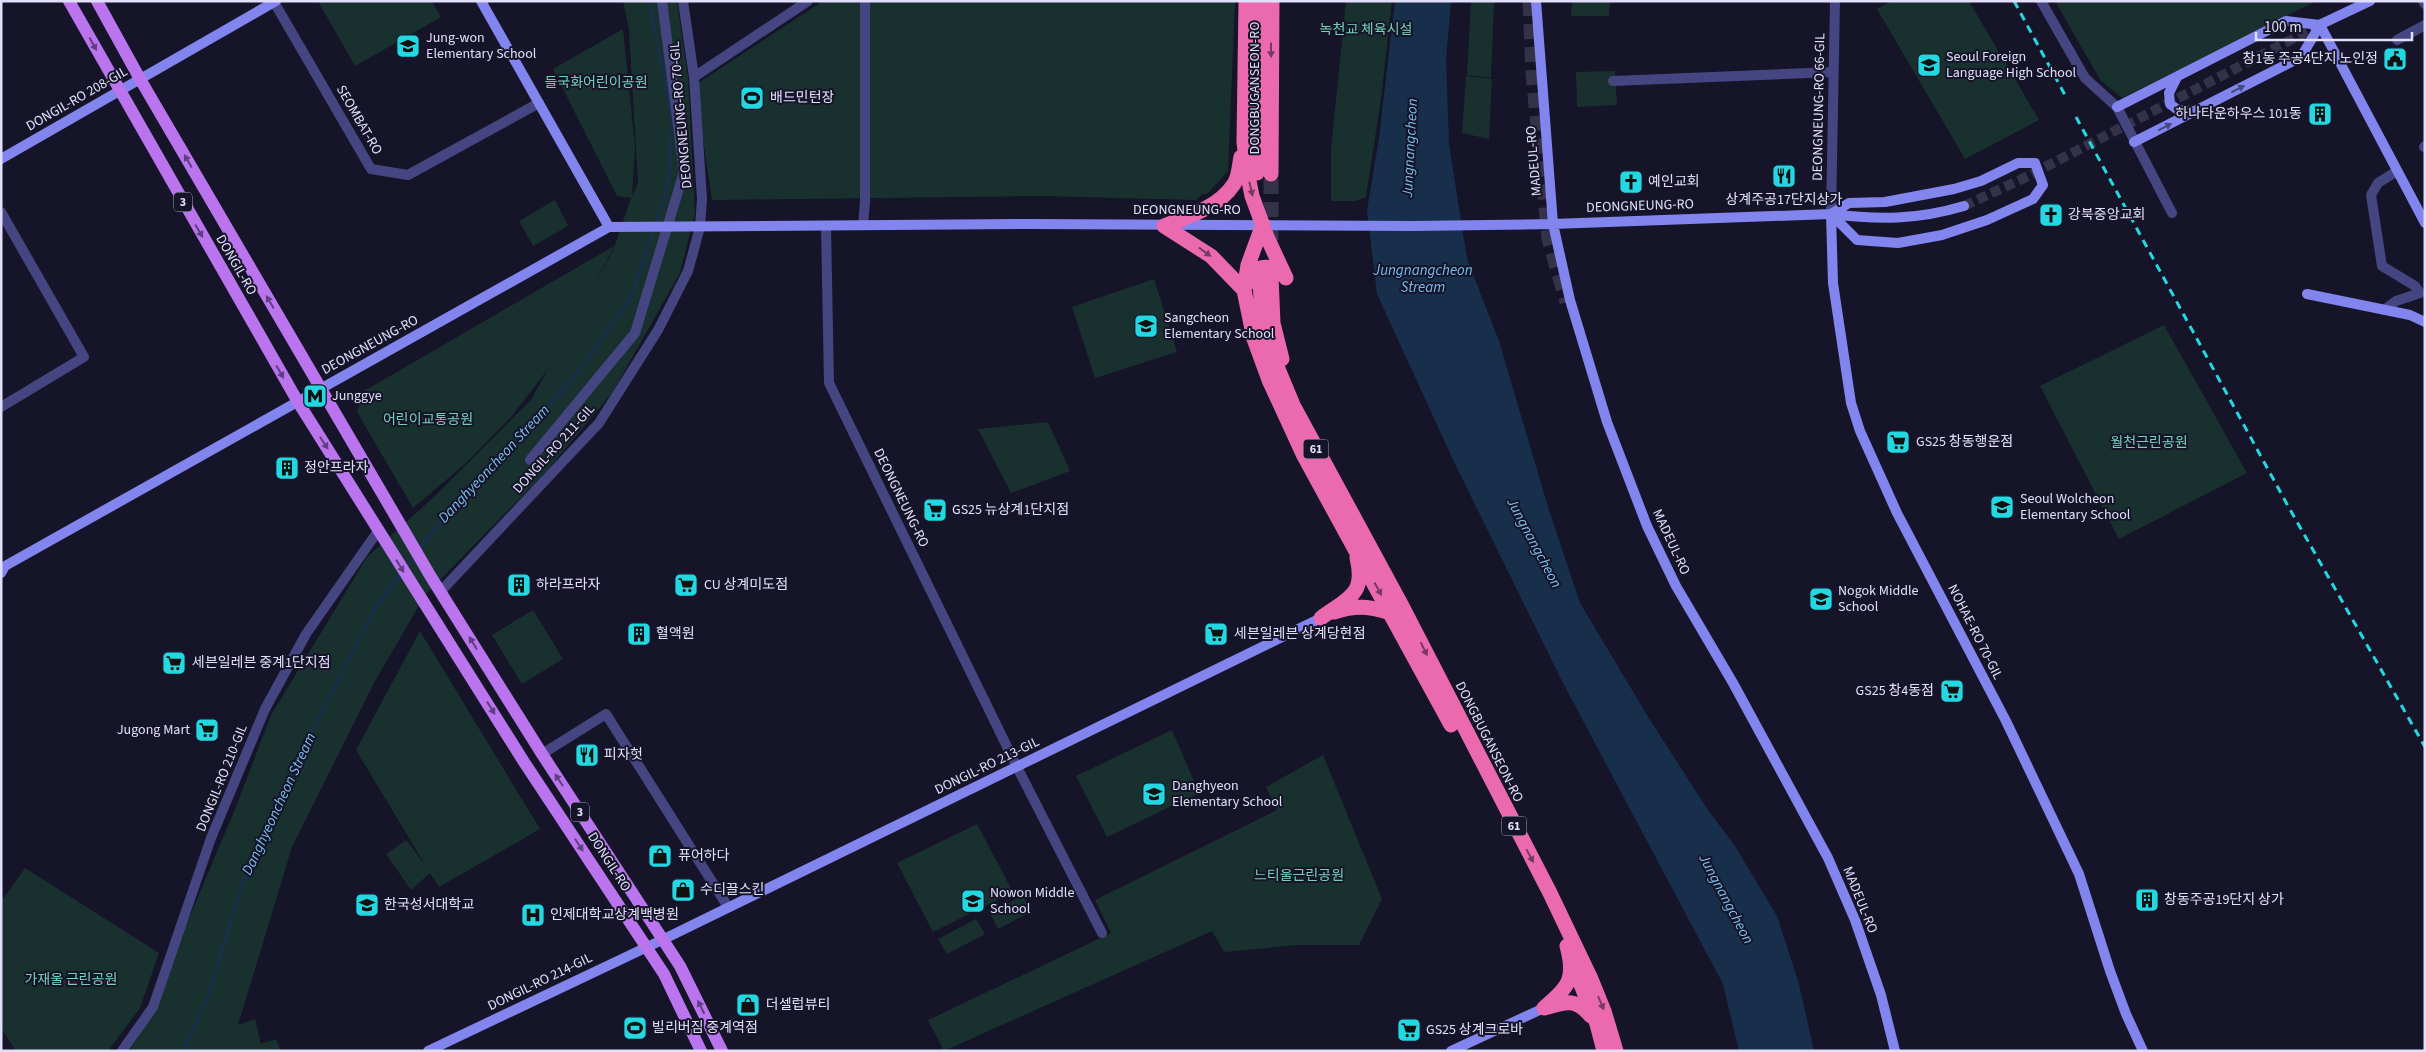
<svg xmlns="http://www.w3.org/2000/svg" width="2426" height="1052" font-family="'Source Sans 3','Noto Sans KR',sans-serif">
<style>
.green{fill:#18312f}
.water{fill:#182f4c}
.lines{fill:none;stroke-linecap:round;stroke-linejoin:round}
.stream{stroke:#182f4c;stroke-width:3}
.secondary-tunnel{stroke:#343248;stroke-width:10;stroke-dasharray:10 5;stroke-linecap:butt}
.highway-tunnel{stroke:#343248;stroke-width:15;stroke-dasharray:15 8;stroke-linecap:butt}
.street{stroke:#454681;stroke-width:10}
.secondary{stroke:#8285ee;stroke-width:10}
.primary{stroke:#ba74ed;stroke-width:12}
.highway{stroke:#eb69ae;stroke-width:15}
.rail{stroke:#24d8e2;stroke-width:3;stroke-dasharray:8 6;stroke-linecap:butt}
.oneway{fill:#603f81}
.oneway2{fill:#763a64}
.oneway3{fill:#474781}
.labels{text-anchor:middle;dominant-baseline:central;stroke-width:4;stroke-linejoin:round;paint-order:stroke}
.shield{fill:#161428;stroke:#a4a2bc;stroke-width:1}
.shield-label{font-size:12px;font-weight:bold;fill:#e1dffb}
.park-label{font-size:14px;fill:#73d2b6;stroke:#161428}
.poi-label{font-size:14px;fill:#e1dffb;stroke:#161428;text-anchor:start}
.street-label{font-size:14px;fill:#e1dffb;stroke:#161428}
.water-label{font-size:15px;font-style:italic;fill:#7abeed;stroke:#161428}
</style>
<rect width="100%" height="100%" fill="#161428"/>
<path class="green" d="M318 1H432L441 17 355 66Z
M623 1H677L688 78 695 213 680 273 612 393 545 473 425 595 374 683 292 847 238 1025 255 1019 261 1044 276 1039 281 1051H129L139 1036 236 807 271 715 367 557 436 495 531 400 548 369 511 417 465 464 413 508 357 412 364 391 614 246 590 294 614 248 631 198 617 196 553 69 623 29 635 147 632 196 638 183 629 30Z
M823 1H1235L1228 171 1207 194H1202L1196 200 1043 196 712 200 695 85Z
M1346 1H1392L1381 99 1366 197 1355 201H1331V148Z
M1471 1H1494L1491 78 1467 75Z
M1572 1H1610L1609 16H1571Z
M1891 1H1969L2039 120 1965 159 1877 9Z
M2055 1H2316L2122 98 2101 81Z
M1615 71 1617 105 1577 107 1576 72Z
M1466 76 1492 79 1489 139 1462 133Z
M555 200 568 226 533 246 519 221Z
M1154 279 1177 352 1095 378 1072 307Z
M2164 325 2247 473 2119 539 2040 386Z
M1048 422 1070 471 1011 493 978 429Z
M533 610 563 659 522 684 492 635Z
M420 631 540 829 439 887 430 873 411 890 386 854 406 840 426 866 356 750Z
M1172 730 1199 793 1107 837 1076 776Z
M1323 755 1382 899 1359 945H1297L1224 952 1212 931 944 1051 928 1020 1111 933 1095 900 1277 810 1266 787Z
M977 824 1013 892 933 932 897 863Z
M25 868 159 953 140 1008 108 1051H16L1 1028V902Z
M1023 895 1031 912 998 929 990 913Z
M976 919 985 934 947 954 938 939Z"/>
<path class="water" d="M1395 1H1451L1446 59 1449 144 1467 259 1499 341 1548 507 1580 603 1650 720 1708 810 1735 846 1777 916 1799 984 1814 1051H1739L1723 984 1563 683 1455 464 1377 294 1367 210 1379 138Z"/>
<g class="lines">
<path class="stream" d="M419 550 457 501 510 452 583 366 632 295 665 195 670 173 672 120 649 1
M405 568 415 555
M184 1051 209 994 242 885 311 733 377 605 401 573"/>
<path class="secondary-tunnel" d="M1964 206 2022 179 2310 30"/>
<path class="highway-tunnel" d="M1530 1 1533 74 1549 239 1567 302
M1271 240V174"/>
<path class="street" d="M2041 1 2085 78 2117 107 2172 213
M2423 1 2425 4
M274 2 371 169 408 175 539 103
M2397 40 2425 25
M694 77 808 1
M1613 81 1833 72
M2424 147 2425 146
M1 212 84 357 1 407
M1831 214 1835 1
M863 225 865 202V1
M826 226 829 383 1017 767 1102 933
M2384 310 2396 301 2420 293 2415 286 2382 266 2371 195 2378 183 2397 171
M530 460 635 333 684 172 662 1
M441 591 599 423 658 330 688 271 700 227 702 199 694 77 683 1
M542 754 606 714 728 907
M122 1051 153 1007 211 838 265 709 306 634 378 531"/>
<path class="secondary" d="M481 1 609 227
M1536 1 1553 224 1570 300 1607 422 1647 526 1676 586 1733 683 1828 858 1855 920 1881 995 1895 1051
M2320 25 2425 223
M2315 27 2370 1
M2177 77 2169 93 2170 104 2178 110 2192 111
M2117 107 2286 21 2320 25
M2134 142 2301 57 2320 25
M1 159 276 1
M2018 163H2035L2043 185 2033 199 1987 220 1942 235 1898 243 1857 240 1831 214 1849 203 1885 202 1954 189 1981 181Z
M1831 214 1833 283 1851 403 1860 431 1897 513 2006 721 2079 874 2110 971 2126 1014 2143 1051
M2307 294 2410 315 2425 322
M1 573 5 566 609 227 1030 224 1413 226 1553 224 1831 214C1879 220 1917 220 1964 206
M428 1051 664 939 1321 618
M1451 1051 1544 1008"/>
<path class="primary" d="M69 1 298 402 524 762 664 974 701 1051
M97 1 140 79 431 577 542 754 680 966 722 1051"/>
<path class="highway" d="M1246 1 1244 142 1248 176 1252 196 1267 237 1286 278
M1257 173 1260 1
M1271 174 1272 1
M1263 224 1248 265 1244 290 1254 339 1269 380 1304 456 1451 725
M1164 226C1188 217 1219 207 1234 184 1239 177 1239 166 1241 157
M1164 226 1211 256 1244 290
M1271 277 1273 323 1282 359
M1260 281 1263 333 1293 405 1402 606 1550 893 1591 979 1604 1011 1616 1051
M1247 284 1252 271C1266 265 1272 266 1284 276
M1334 612C1356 605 1369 606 1391 613
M1321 618C1348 598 1366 595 1357 558
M1573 965 1597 1024 1604 1051
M1548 1007C1568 1001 1576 999 1591 1016
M1544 1008C1569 986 1576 979 1567 946"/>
<path class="rail" d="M2014 1 2065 95
M2076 117 2288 506 2425 747"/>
</g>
<defs><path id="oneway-solid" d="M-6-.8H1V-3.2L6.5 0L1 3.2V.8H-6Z" transform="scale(1.25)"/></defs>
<g class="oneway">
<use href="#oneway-solid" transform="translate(93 44) rotate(61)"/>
<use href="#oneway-solid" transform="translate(188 161) rotate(-120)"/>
<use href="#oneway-solid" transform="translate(199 231) rotate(60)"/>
<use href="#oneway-solid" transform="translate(270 302) rotate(-120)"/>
<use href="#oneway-solid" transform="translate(280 372) rotate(60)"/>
<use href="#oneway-solid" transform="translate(324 443) rotate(57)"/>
<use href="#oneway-solid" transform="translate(400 566) rotate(58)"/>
<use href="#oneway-solid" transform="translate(473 643) rotate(-122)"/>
<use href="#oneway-solid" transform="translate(491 708) rotate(58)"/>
<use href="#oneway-solid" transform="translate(559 780) rotate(-123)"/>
<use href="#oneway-solid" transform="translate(579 845) rotate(57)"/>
<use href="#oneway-solid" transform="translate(701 1007) rotate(-116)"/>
</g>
<g class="oneway2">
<use href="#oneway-solid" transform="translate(1271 50) rotate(90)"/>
<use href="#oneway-solid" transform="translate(1251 189) rotate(77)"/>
<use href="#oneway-solid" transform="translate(1205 252) rotate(36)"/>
<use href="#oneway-solid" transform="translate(1378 589) rotate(61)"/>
<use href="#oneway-solid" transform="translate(1424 649) rotate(64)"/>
<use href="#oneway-solid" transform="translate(1530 856) rotate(62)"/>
<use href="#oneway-solid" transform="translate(1601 1003) rotate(67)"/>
</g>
<g class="oneway3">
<use href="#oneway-solid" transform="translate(2238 89) rotate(-27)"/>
<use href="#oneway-solid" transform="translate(2165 127) rotate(-27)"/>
</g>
<defs>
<g id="school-square" transform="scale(1.25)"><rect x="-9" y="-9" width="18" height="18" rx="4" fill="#24d8e2" stroke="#161428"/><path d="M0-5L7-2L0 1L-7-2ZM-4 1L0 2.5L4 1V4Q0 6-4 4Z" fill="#111"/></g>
<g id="civic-square" transform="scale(1.25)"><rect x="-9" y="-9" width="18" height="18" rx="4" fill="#24d8e2" stroke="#161428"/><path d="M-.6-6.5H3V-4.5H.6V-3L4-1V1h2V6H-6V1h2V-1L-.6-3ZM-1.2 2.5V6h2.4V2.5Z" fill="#111"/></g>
<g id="stadium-square" transform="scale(1.25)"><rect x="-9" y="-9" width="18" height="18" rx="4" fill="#24d8e2" stroke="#161428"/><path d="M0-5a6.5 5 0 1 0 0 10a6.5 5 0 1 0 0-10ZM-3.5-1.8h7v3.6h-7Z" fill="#111"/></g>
<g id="building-square" transform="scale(1.25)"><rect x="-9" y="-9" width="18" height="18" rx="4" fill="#24d8e2" stroke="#161428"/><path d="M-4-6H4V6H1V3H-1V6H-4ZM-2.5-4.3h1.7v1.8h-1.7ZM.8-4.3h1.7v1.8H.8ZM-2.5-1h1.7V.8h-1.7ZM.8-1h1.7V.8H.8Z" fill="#111"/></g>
<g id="restaurant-square" transform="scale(1.25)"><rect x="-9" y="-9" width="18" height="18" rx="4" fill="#24d8e2" stroke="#161428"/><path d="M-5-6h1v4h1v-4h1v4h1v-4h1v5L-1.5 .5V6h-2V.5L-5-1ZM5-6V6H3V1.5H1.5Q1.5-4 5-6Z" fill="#111"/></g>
<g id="church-square" transform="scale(1.25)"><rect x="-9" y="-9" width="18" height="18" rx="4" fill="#24d8e2" stroke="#161428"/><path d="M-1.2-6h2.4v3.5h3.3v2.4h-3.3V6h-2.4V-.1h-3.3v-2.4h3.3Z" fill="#111"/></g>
<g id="metro-square" transform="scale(1.25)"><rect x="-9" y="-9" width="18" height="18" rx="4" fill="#24d8e2" stroke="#161428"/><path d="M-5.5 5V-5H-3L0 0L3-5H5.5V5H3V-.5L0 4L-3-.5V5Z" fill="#111"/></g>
<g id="supermarket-square" transform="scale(1.25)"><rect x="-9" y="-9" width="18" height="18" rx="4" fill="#24d8e2" stroke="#161428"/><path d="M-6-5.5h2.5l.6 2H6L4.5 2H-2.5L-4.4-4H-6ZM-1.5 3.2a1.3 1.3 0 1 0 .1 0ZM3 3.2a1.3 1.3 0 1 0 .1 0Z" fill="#111"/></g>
<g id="shop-square" transform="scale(1.25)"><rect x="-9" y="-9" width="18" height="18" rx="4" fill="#24d8e2" stroke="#161428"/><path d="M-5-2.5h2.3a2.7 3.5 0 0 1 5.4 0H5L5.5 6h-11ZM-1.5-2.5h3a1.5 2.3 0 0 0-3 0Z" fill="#111"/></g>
<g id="university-square" transform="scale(1.25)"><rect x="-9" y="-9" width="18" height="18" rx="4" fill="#24d8e2" stroke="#161428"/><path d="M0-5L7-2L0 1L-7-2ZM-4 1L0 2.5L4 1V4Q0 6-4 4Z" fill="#111"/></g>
<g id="hospital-square" transform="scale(1.25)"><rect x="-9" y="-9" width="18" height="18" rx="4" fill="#24d8e2" stroke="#161428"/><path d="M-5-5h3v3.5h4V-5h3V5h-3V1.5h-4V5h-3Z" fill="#111"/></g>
</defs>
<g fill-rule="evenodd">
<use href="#school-square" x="408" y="46"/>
<use href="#civic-square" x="2395" y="59"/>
<use href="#school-square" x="1929" y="65"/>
<use href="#stadium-square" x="752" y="98"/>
<use href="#building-square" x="2320" y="114"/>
<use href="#restaurant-square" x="1784" y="176"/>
<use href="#church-square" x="1631" y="182"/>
<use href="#church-square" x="2051" y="215"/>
<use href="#school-square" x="1146" y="326"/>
<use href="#metro-square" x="315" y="396"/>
<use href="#supermarket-square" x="1898" y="442"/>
<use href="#building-square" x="287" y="468"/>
<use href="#school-square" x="2002" y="507"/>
<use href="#supermarket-square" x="935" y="510"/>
<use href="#building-square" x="519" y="585"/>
<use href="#supermarket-square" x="686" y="585"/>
<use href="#school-square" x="1821" y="599"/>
<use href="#building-square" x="639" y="634"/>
<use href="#supermarket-square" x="1216" y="634"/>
<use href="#supermarket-square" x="174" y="663"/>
<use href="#supermarket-square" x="1952" y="691"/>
<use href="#supermarket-square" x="207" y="730"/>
<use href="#restaurant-square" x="587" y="755"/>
<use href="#school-square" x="1154" y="794"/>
<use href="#shop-square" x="660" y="856"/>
<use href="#shop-square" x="683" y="890"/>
<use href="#building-square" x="2147" y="900"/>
<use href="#school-square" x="973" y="901"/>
<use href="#university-square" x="367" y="905"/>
<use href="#hospital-square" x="533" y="915"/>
<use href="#shop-square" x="748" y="1005"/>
<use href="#stadium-square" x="635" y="1028"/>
<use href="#supermarket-square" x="1409" y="1030"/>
</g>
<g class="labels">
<g class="shield">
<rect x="174" y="192.5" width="18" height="19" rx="4"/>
<rect x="1303.5" y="439.5" width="25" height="19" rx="4"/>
<rect x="571" y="802.5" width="18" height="19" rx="4"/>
<rect x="1501.5" y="816.5" width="25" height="19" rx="4"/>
</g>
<g class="shield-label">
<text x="183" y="202">3</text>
<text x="1316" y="449">61</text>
<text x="580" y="812">3</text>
<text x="1514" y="826">61</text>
</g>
<g class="park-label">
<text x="1366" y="30">녹천교 체육시설</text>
<text x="596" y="83">들국화어린이공원</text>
<text x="428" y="420">어린이교통공원</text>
<text x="2149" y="443">월천근린공원</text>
<text x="1299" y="876">느티울근린공원</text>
<text x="71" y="980">가재울 근린공원</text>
</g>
<g class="poi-label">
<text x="426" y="38">Jung-won<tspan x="426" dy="16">Elementary School</tspan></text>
<text x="1946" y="57">Seoul Foreign<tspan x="1946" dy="16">Language High School</tspan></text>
<text x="2378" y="59" text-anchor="end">창1동 주공4단지 노인정</text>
<text x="770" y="98">배드민턴장</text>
<text x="2302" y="114" text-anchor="end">하나타운하우스 101동</text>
<text x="1648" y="182">예인교회</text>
<text x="1784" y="200" text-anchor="middle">상계주공17단지상가</text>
<text x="2068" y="215">강북중앙교회</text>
<text x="1164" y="318">Sangcheon<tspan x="1164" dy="16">Elementary School</tspan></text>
<text x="332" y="396">Junggye</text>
<text x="1916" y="442">GS25 창동행운점</text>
<text x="304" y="468">정안프라자</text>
<text x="2020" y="499">Seoul Wolcheon<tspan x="2020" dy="16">Elementary School</tspan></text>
<text x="952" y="510">GS25 뉴상계1단지점</text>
<text x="536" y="585">하라프라자</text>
<text x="704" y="585">CU 상계미도점</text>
<text x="1838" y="591">Nogok Middle<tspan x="1838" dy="16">School</tspan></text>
<text x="656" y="634">혈액원</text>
<text x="1234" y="634">세븐일레븐 상계당현점</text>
<text x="192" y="663">세븐일레븐 중계1단지점</text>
<text x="1934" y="691" text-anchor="end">GS25 창4동점</text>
<text x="190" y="730" text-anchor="end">Jugong Mart</text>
<text x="604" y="755">피자헛</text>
<text x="1172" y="786">Danghyeon<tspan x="1172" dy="16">Elementary School</tspan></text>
<text x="678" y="856">퓨어하다</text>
<text x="700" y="890">수디끌스킨</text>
<text x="990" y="893">Nowon Middle<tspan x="990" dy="16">School</tspan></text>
<text x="2164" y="900">창동주공19단지 상가</text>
<text x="384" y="905">한국성서대학교</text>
<text x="550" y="915">인제대학교상계백병원</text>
<text x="766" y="1005">더셀럽뷰티</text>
<text x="652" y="1028">빌리버짐 중계역점</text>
<text x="1426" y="1030">GS25 상계크로바</text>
</g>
<g class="street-label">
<text transform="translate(1255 88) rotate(-90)">DONGBUGANSEON-RO</text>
<text transform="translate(77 99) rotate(-30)">DONGIL-RO 208-GIL</text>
<text transform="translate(1819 107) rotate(-89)">DEONGNEUNG-RO 66-GIL</text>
<text transform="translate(681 115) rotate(-95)">DEONGNEUNG-RO 70-GIL</text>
<text transform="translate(359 120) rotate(60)">SEOMBAT-RO</text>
<text transform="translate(1534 161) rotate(-95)">MADEUL-RO</text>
<text transform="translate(1640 206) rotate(-2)">DEONGNEUNG-RO</text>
<text x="1187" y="210">DEONGNEUNG-RO</text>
<text transform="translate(236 265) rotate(60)">DONGIL-RO</text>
<text transform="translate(370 345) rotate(-29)">DEONGNEUNG-RO</text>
<text transform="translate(554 449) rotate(-48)">DONGIL-RO 211-GIL</text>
<text transform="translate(901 498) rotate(64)">DEONGNEUNG-RO</text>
<text transform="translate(1671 542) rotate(65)">MADEUL-RO</text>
<text transform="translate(1975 632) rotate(63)">NOHAE-RO 70-GIL</text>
<text transform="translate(1489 742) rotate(63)">DONGBUGANSEON-RO</text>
<text transform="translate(987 766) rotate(-26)">DONGIL-RO 213-GIL</text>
<text transform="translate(222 778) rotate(-68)">DONGIL-RO 210-GIL</text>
<text transform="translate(609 862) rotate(57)">DONGIL-RO</text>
<text transform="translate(1860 900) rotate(68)">MADEUL-RO</text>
<text transform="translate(540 982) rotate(-26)">DONGIL-RO 214-GIL</text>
</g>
<g class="water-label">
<text transform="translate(1410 148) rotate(-87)">Jungnangcheon</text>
<text x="1423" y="270">Jungnangcheon<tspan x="1423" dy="17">Stream</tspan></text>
<text transform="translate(494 464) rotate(-47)">Danghyeoncheon Stream</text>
<text transform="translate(1534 543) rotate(62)">Jungnangcheon</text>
<text transform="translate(279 804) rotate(-65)">Danghyeoncheon Stream</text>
<text transform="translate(1726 899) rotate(62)">Jungnangcheon</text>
</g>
</g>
<rect width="2426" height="1052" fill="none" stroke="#e1dffb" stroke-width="5"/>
<path d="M2256 32v8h156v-8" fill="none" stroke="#e1dffb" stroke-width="2.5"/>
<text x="2264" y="32" font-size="15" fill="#e1dffb" stroke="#161428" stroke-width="4" paint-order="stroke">100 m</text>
</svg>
